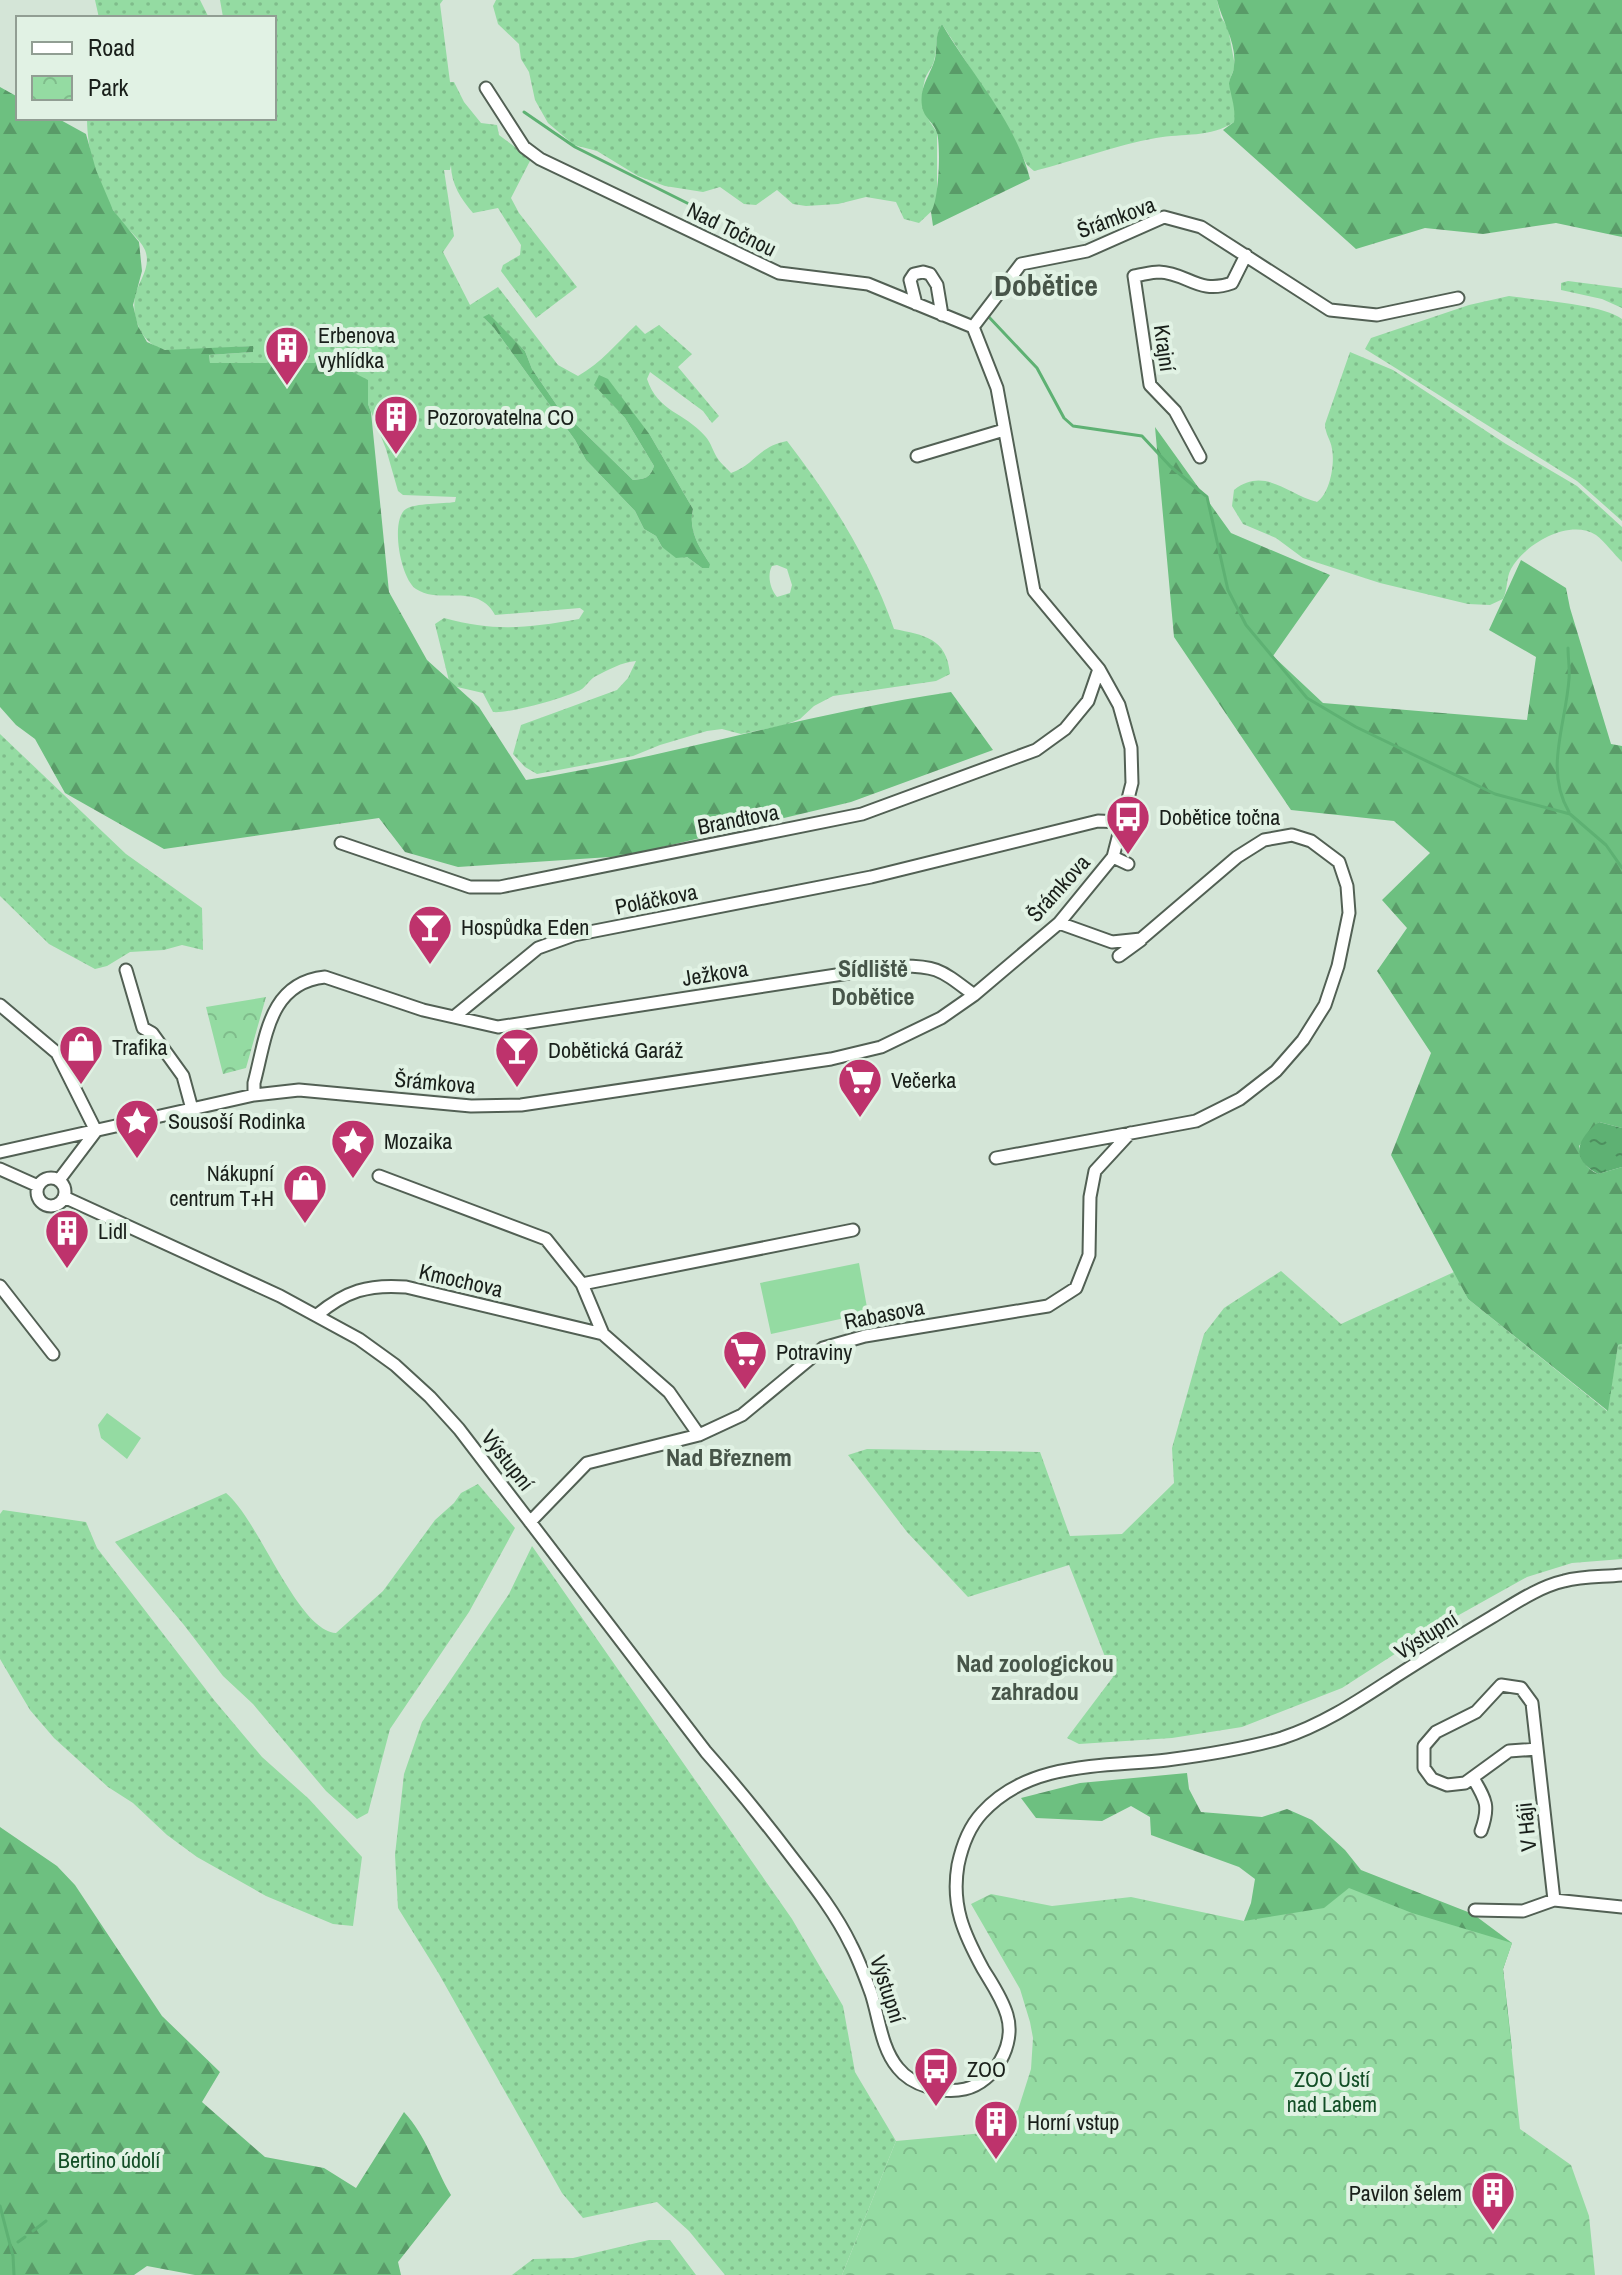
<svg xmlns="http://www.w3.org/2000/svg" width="1622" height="2275" font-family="'Archivo Narrow',sans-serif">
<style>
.grass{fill:url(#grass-dots);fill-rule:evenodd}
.forest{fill:url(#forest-firs)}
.park{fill:url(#park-crowns)}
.pitch{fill:#94dba2}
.water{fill:url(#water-ripples)}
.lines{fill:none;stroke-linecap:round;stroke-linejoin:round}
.stream{stroke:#5eb173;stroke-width:3}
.minor-casing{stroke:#526054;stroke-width:15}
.minor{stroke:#fff;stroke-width:11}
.labels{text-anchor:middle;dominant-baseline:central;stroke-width:8;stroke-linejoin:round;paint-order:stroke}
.street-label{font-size:22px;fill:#191f1a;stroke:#e1f2e4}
.poi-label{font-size:22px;fill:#191f1a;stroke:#e1f2e4;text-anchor:start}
.park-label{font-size:22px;fill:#124e26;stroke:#e1f2e4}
.neighbourhood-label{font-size:24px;font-weight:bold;fill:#475549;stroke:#e1f2e4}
.district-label{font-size:30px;font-weight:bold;fill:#475549;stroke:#e1f2e4}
</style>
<defs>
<pattern id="grass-dots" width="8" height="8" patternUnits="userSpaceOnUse" patternTransform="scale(2)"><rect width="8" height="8" fill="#94dba2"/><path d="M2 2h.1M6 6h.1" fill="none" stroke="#7fbc8b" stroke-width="1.8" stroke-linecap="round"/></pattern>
<pattern id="forest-firs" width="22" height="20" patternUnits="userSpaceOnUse" patternTransform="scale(2)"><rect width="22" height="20" fill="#6dc080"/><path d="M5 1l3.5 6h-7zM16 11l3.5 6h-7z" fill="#599b68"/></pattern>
<pattern id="park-crowns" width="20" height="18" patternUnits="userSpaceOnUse" patternTransform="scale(2)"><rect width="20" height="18" fill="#94dba2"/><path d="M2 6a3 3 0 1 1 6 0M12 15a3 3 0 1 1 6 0" fill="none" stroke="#7fbc8b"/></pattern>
<pattern id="water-ripples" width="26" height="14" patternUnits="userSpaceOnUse" patternTransform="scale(2)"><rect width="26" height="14" fill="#5eb173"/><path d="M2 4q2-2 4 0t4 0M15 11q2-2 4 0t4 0" fill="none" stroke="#4d8f5e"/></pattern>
</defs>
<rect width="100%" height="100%" fill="#d4e5d7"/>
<path class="grass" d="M95 0H200L209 18H99Z
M220 0H443L440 4 450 82H454L464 102 481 123 497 125 499 135 531 159 511 198 519 213 577 287 536 318 501 271 503 265 520 255 521 245 498 208 473 213C461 199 451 184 451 165L450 170H444L454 236 443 252 470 305 498 287 558 365 578 376C601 363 616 344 636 325L645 334 659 325 692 354 678 367 719 416 712 423 703 411 650 372 647 379C658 412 684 412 705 436 711 442 713 452 718 459 721 464 727 468 731 473 755 465 757 447 787 441 831 498 871 562 894 629 924 635 947 638 950 674L936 681 833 696 814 706 800 719 785 725 741 734 722 729 707 731 660 745 633 756 537 774 525 767 513 754 521 725 617 690 628 678 636 661C622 662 608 670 596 676 590 679 587 685 582 689 569 697 508 714 493 712L483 693 453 686 449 681 435 624 444 618C495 632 528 628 579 619L584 611 580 608 495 615C477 582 440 605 416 589 400 578 390 519 406 509 415 503 443 504 455 502L456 497 403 495 398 491 386 449 368 404V391L339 361 335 346V363H210L209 355 253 352 252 346C229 347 187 353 166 350 143 347 131 318 135 297 138 281 152 268 145 250 139 237 125 228 118 217 98 189 87 152 87 118H274V18H219L223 17ZM489 315 525 351 532 369 558 407 633 480C645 479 650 478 654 466L625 418 595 385 650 435 693 509C688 530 699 547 710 564L702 568 687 557 662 547 656 536 644 529 635 511 586 460 575 440 494 328 484 318ZM777 565 787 569 792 585 790 593 777 597C770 589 767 575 772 566Z
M496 0H1217L1221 17 1228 28 1235 66 1229 82 1236 113 1234 122C1211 138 1183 133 1156 138 1115 145 1075 161 1034 171L1027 165 999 113 942 24C934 39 938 47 934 61 932 68 927 73 925 79 919 104 923 113 937 132V200L936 207 919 223 904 219 896 202 866 197 838 204 806 206 793 204 777 190 756 205 744 204 720 187 703 192 665 186 638 176 597 151 574 145 548 123 535 100 529 72 521 59 519 44 498 24 493 6Z
M1568 281 1622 288V308L1602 299 1561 290V283Z
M1509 296C1535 300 1603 304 1622 319V521L1577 481 1365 349 1371 338 1469 305Z
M1350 352 1393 370 1506 444 1577 486 1622 527V562C1614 554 1605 542 1596 535 1569 518 1525 544 1511 569 1506 578 1508 589 1503 599L1490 605 1468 604 1380 583 1303 558 1276 538 1243 524 1232 506 1234 490C1264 466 1287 494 1317 502 1330 493 1335 464 1332 449 1331 440 1325 434 1325 424Z
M0 734 126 854 202 908 203 950 182 945 164 950 130 952 107 966 95 969 49 944 0 896Z
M1281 1271 1341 1324 1454 1272 1468 1299 1607 1411 1618 1345 1622 1344V1559L1572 1563 1527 1577 1432 1630 1342 1688 1242 1727 1172 1738 1079 1744 1067 1738 1113 1677 1069 1565 968 1597 907 1532 848 1455 867 1449 1040 1452 1070 1536 1122 1534 1174 1483 1172 1448 1204 1334 1224 1308Z
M478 1484 515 1528 469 1612 390 1729 368 1813 357 1819 326 1791 253 1704 223 1676 184 1625 115 1542 226 1493C259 1520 297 1630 336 1633L383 1591 435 1520 454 1503 461 1493Z
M3 1510 86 1522 97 1548 214 1700 262 1757 309 1799 362 1857 353 1926 333 1924 266 1896 197 1857 167 1835 133 1803 108 1787 54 1738 30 1710 0 1659V1514Z
M532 1546 792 1919 843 2006 855 2072 896 2141 842 2275H725L689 2231 657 2202 583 2218 562 2193 439 1974 398 1908 395 1855 404 1774 422 1722 509 1594Z
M649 2240H670L696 2275H512L533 2259 573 2258Z"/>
<path class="forest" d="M1217 0H1622V237L1556 223 1483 234 1425 228 1356 249 1223 130 1234 122C1236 108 1231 97 1229 84 1229 78 1234 73 1234 66 1237 43 1222 21 1217 0Z
M942 24C971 74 1016 122 1030 179L933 226 931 212C939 202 941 146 937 133 934 122 924 119 922 106 919 87 930 76 935 59 938 45 934 37 942 24Z
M0 87 18 97V118H57L86 134 96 170 113 210 139 242 142 271 133 305 138 326 147 342 165 350 253 346V352L209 355 210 363H335L368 380V404L371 412 389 592 427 660 479 707 526 780C669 757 808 713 951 692L993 750 851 802 625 856 458 867 405 852 379 818 164 849 65 793 35 739 16 725 0 707Z
M489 314 525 351 532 369 558 407 633 480C645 479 650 478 654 466L625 418 594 385 599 375 608 379 650 435 693 509C688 530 699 547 710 564L709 568H702L687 557 676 558 662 547 656 536 644 529 635 511 586 460 575 440 494 328 483 317Z
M1155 427 1231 533 1330 575 1273 656 1323 703 1527 720 1536 657 1489 630 1521 560 1566 588 1570 608 1611 744 1622 746V1128L1599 1122 1579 1146C1581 1160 1585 1168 1598 1174L1622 1167V1344L1618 1345 1608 1411 1468 1299 1391 1155 1431 1053 1377 971 1407 928 1382 900 1430 853 1394 821 1291 810 1174 637Z
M1187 1773 1189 1789 1201 1812 1262 1817 1287 1809 1312 1820 1345 1850 1361 1870 1473 1914 1512 1943 1503 1969 1512 2049 1244 1921 1251 1903 1255 1879 1239 1867 1151 1835 1150 1817 1131 1806 1102 1821 1036 1818 1021 1798 1080 1783Z
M0 1827 57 1866 75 1885 162 2016 220 2072 202 2102 265 2157 324 2168 356 2188 404 2112C427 2137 434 2166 451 2195L398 2262 401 2275H195L147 2266 134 2275H0Z"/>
<path class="park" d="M266 997 246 1068 223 1074 206 1007Z
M1349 1888 1412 1913 1512 1943 1503 1969 1520 2129 1571 2165 1589 2216 1595 2275H842L896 2141 984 2133 1018 2110 1031 2069 1033 2038 1030 2022 1020 1989 971 1904 991 1894 1052 1906 1131 1897 1244 1921 1324 1908Z"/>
<path class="pitch" d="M859 1263 868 1313 771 1334 760 1283Z
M107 1413 141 1438 127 1459 101 1438 98 1425Z"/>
<path class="water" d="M1599 1122 1622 1128V1167L1598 1174C1569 1159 1577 1138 1599 1122Z"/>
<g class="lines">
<path class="stream" d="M524 112 575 147 737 228
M987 315 1037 368 1064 418 1073 426 1142 436 1170 466 1207 497 1228 590 1246 625 1307 698 1356 727 1495 794 1570 814 1606 845 1622 868
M1568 648C1568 658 1570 669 1569 679 1566 724 1544 770 1569 812
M0 2206 13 2256 14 2275
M33 2231 46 2221
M18 2242 25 2237"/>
<g class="minor-casing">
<path id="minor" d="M486 88 524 147 540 159 779 273 868 284 973 327
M916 304 910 280 914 274 923 272 930 274 937 285 942 315
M973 327 1021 264 1087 251 1164 217 1201 227 1330 310 1377 315 1458 298
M917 456 1004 430
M1200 457 1175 411 1150 385 1134 276C1142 275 1151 272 1159 272 1188 273 1198 295 1232 283L1246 255
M341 843 470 887H500L862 814 1036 750 1065 729 1088 701 1099 669
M1113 857 1128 864
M1119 956 1141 940
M126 970 143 1028 152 1033 183 1076 192 1109
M0 1005 57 1053 96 1131
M455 1016 538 948 574 935 871 877 1098 821 1122 822
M254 1095V1083C266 1039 268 983 325 977L423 1010 498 1027 895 966C937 965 941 970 974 995
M0 1152 254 1095 299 1090 471 1106 521 1105 831 1059 881 1047 941 1018 974 995 1059 923 1113 857 1132 783 1131 748 1119 705 1099 669 1034 591 997 388 973 327
M996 1158 1196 1121 1240 1099 1276 1071 1303 1040 1325 1005 1338 966 1349 913 1347 886 1339 862 1311 841 1292 835 1264 840 1237 857 1141 939 1112 942 1059 923
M0 1169 38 1186
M379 1176 546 1239 582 1284
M37 1192a14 14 0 1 1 28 0a14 14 0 1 1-28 0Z
M59 1180 96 1131
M64 1197 280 1296 359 1339 395 1365 430 1397 459 1429 706 1752C737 1787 766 1823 794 1860 815 1887 836 1914 851 1945 859 1960 865 1977 871 1993 879 2017 881 2048 898 2068 912 2086 943 2094 965 2089 995 2082 1016 2044 1007 2015 1002 1998 992 1984 983 1969 964 1934 951 1906 958 1865 962 1846 969 1827 982 1813 1029 1761 1103 1767 1167 1760 1206 1755 1245 1749 1282 1738 1325 1724 1361 1699 1398 1675 1429 1655 1460 1636 1492 1617 1514 1604 1538 1587 1564 1581 1582 1576 1603 1577 1622 1575
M0 1286 53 1354
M317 1315C346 1291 368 1284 406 1287L603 1334 669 1392 699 1435
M603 1334 582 1284 853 1230
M530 1522 587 1463 699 1435 742 1415 823 1348 865 1336 1048 1306 1076 1288 1089 1255 1090 1197 1095 1171 1130 1133
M1537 1749 1509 1751 1465 1783 1447 1785 1432 1779 1424 1768V1746L1436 1732 1476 1712 1501 1685 1521 1688 1532 1703 1554 1900
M1473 1778C1486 1800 1490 1806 1481 1831
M1475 1910 1523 1911 1554 1900 1622 1907"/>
</g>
<use href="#minor" class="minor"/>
</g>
<defs>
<g id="building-pin" transform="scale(2.3)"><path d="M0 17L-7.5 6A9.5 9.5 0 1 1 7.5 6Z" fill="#be336c" stroke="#e1f2e4"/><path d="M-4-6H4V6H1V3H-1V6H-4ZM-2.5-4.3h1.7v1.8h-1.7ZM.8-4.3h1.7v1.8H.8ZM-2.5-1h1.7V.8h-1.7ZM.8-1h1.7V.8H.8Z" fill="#fff"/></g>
<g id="bus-pin" transform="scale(2.3)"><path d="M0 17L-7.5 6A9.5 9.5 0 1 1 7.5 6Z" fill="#be336c" stroke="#e1f2e4"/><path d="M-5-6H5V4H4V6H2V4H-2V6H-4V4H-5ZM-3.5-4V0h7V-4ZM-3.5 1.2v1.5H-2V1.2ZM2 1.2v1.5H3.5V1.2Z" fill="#fff"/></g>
<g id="bar-pin" transform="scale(2.3)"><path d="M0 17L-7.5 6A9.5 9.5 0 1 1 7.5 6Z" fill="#be336c" stroke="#e1f2e4"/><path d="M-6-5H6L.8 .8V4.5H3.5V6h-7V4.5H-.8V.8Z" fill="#fff"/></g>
<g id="shop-pin" transform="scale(2.3)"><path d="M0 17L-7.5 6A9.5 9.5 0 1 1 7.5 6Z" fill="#be336c" stroke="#e1f2e4"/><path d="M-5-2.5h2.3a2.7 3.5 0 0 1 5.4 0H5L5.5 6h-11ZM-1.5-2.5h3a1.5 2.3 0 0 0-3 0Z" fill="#fff"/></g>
<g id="supermarket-pin" transform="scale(2.3)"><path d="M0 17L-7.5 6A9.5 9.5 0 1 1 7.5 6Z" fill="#be336c" stroke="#e1f2e4"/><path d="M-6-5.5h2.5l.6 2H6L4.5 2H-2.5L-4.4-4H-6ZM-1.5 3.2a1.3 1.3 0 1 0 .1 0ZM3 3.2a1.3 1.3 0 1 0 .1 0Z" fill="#fff"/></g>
<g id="sight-pin" transform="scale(2.3)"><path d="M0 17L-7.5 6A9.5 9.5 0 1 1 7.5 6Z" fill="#be336c" stroke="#e1f2e4"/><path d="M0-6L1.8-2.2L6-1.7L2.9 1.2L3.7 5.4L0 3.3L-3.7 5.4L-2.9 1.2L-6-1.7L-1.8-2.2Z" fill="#fff"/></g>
</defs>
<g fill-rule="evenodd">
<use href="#building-pin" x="287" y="348"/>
<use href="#building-pin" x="396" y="417"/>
<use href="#bus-pin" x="1128" y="817"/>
<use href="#bar-pin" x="430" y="927"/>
<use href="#shop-pin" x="81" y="1047"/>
<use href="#bar-pin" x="517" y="1050"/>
<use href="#supermarket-pin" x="860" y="1080"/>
<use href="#sight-pin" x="137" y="1121"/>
<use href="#sight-pin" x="353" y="1141"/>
<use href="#shop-pin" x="305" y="1186"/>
<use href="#building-pin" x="67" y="1231"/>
<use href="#supermarket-pin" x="745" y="1352"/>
<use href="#bus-pin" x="936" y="2069"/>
<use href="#building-pin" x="996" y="2122"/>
<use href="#building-pin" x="1493" y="2193"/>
</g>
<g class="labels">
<g class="street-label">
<text transform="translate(1116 217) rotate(-20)">Šrámkova</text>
<text transform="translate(732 229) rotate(26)">Nad Točnou</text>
<text transform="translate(1165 348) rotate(82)">Krajní</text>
<text transform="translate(738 819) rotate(-11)">Brandtova</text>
<text transform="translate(1058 888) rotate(-48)">Šrámkova</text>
<text transform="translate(656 899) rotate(-11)">Poláčkova</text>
<text transform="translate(715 973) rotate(-9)">Ježkova</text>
<text transform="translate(435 1082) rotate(5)">Šrámkova</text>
<text transform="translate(461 1280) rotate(13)">Kmochova</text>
<text transform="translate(884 1314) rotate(-11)">Rabasova</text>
<text transform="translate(508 1460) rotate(52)">Výstupní</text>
<text transform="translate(1426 1635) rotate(-32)">Výstupní</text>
<text transform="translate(1526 1827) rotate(-96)">V Háji</text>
<text transform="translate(888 1989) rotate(72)">Výstupní</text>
</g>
<g class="poi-label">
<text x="318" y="335">Erbenova<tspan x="318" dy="25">vyhlídka</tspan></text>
<text x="427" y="417">Pozorovatelna CO</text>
<text x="1159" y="817">Dobětice točna</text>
<text x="461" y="927">Hospůdka Eden</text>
<text x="112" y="1047">Trafika</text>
<text x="548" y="1050">Dobětická Garáž</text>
<text x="891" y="1080">Večerka</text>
<text x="168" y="1121">Sousoší Rodinka</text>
<text x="384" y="1141">Mozaika</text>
<text x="274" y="1173" text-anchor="end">Nákupní<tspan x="274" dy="25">centrum T+H</tspan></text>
<text x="98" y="1231">Lidl</text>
<text x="776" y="1352">Potraviny</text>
<text x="967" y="2069">ZOO</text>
<text x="1027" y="2122">Horní vstup</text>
<text x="1462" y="2193" text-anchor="end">Pavilon šelem</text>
</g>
<g class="park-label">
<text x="1332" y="2079">ZOO Ústí<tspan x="1332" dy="25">nad Labem</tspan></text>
<text x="109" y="2160">Bertino údolí</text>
</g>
<g class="neighbourhood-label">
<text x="873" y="968">Sídliště<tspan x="873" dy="28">Dobětice</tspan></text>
<text x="729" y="1457">Nad Březnem</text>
<text x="1035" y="1663">Nad zoologickou<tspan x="1035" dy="28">zahradou</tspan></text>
</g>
<g class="district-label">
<text x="1046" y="285">Dobětice</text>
</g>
</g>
<rect x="16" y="16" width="260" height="104" fill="#e1f2e4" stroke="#919e93" stroke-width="2"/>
<rect x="32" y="42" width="40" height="12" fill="#ffffff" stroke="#919e93" stroke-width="2"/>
<text x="88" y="56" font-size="24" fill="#191f1a">Road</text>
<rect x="32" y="76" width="40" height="24" fill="url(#park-crowns)" stroke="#919e93" stroke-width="2"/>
<text x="88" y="96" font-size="24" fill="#191f1a">Park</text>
</svg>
